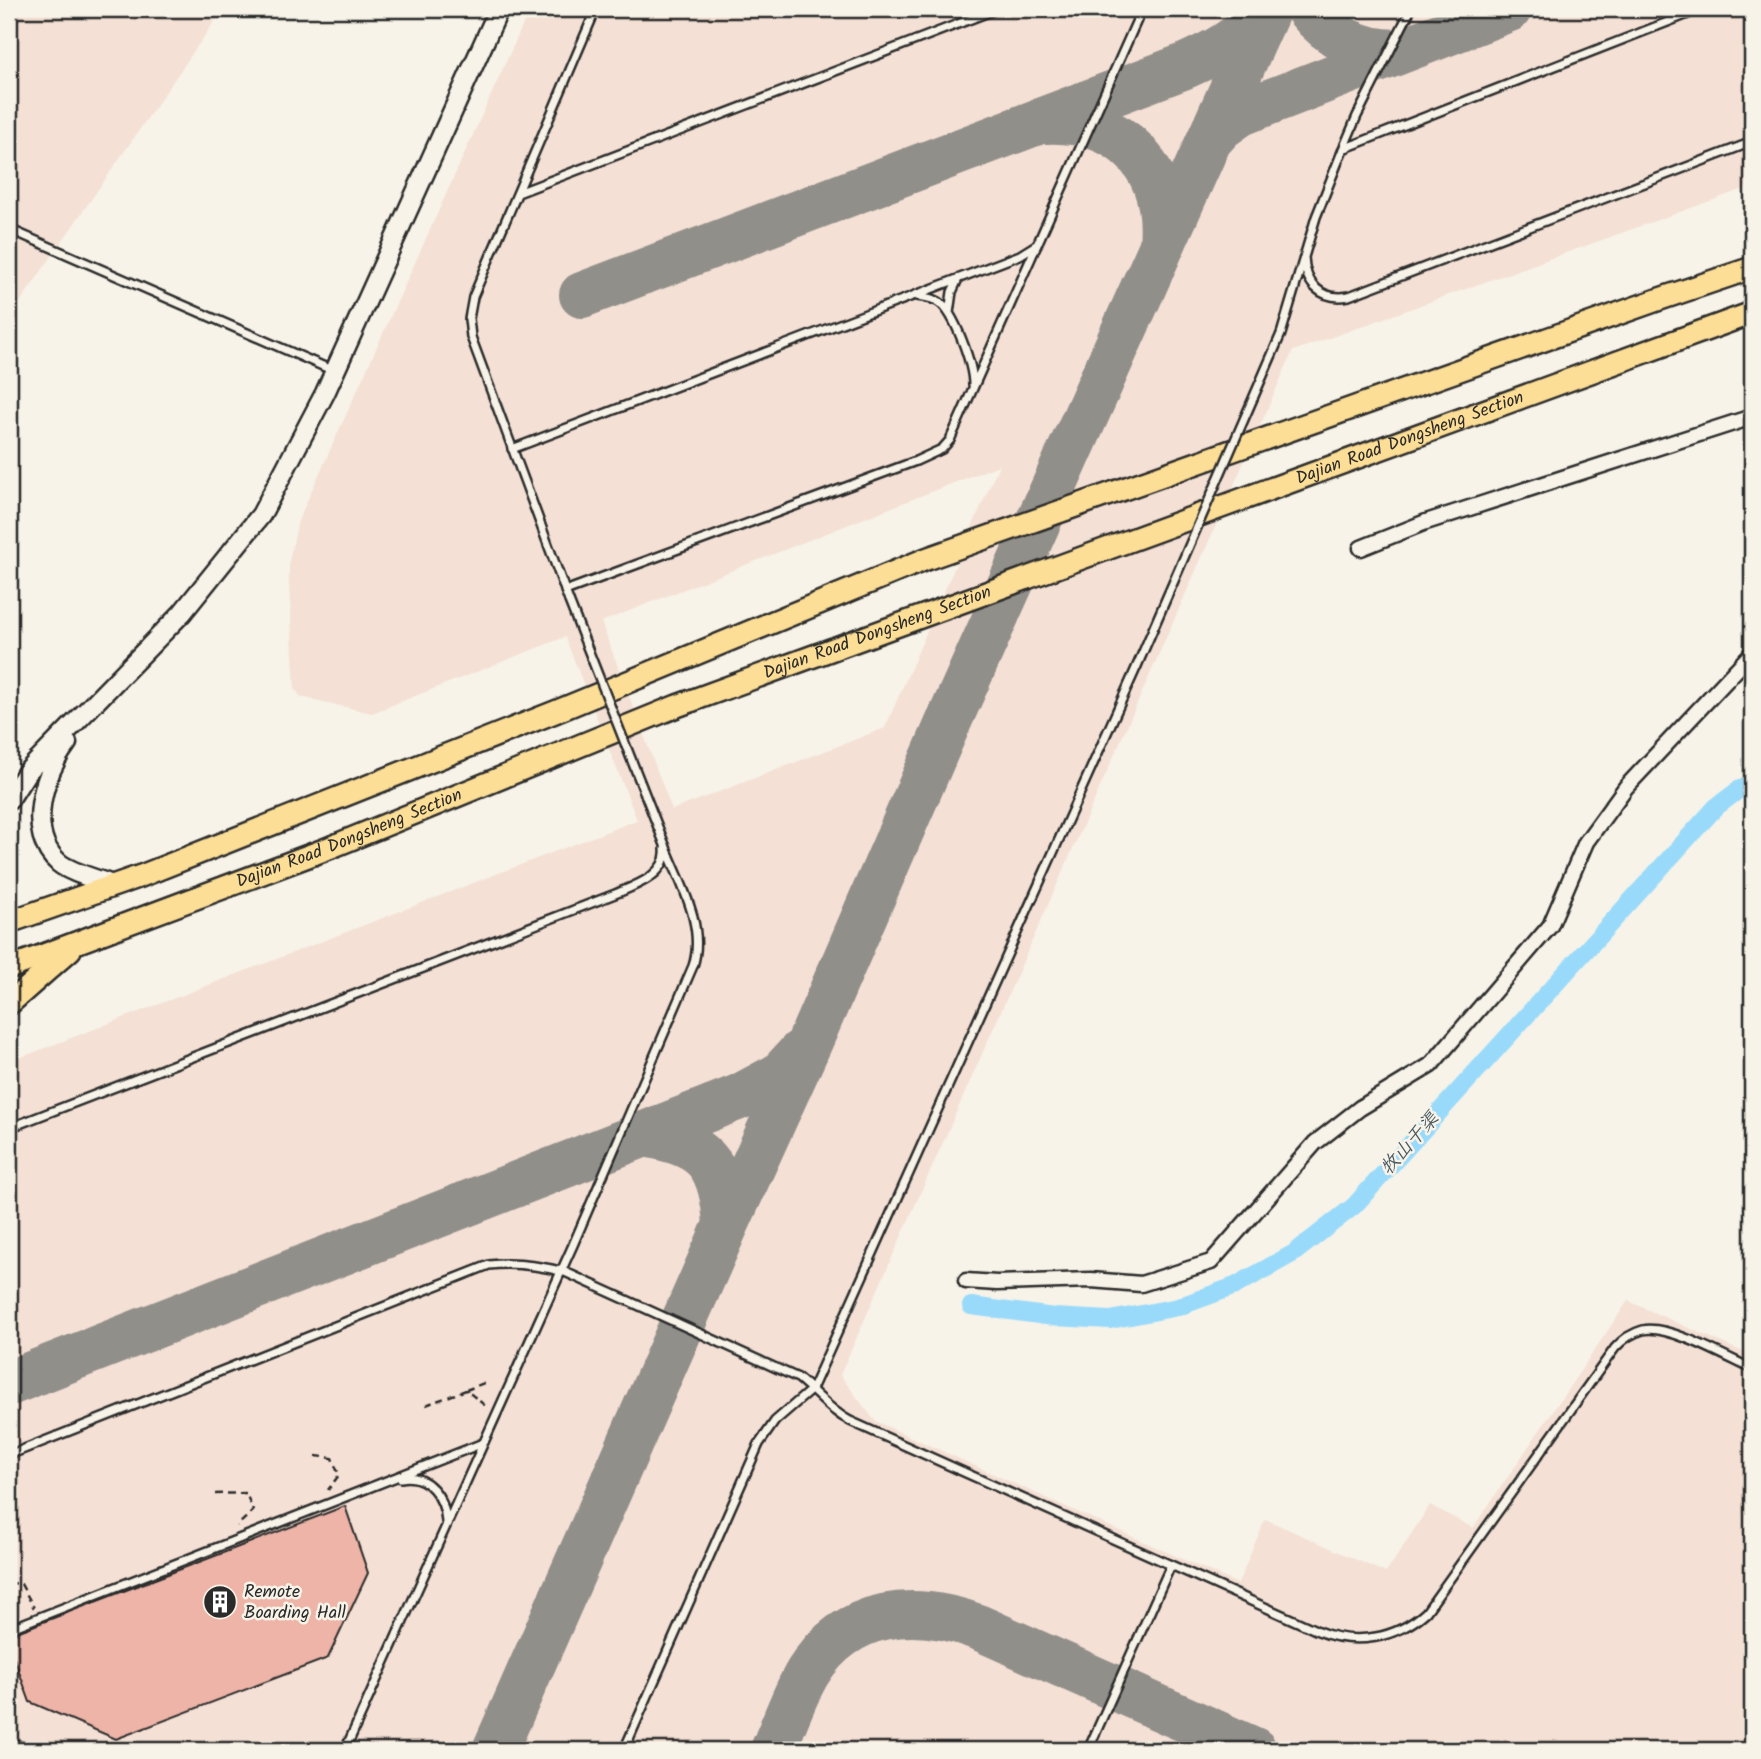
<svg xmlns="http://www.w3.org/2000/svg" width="1761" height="1759" font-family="Kalam,'LXGW WenKai TC',sans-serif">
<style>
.built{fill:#f4e0d4;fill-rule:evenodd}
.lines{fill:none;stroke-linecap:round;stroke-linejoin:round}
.canal{stroke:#99dafb;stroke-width:18}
.taxiway{stroke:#918f8a;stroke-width:46}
.building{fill:#edb4a7;stroke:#2b2b2b;stroke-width:2}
.service-casing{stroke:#2b2b2b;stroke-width:12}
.minor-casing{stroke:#2b2b2b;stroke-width:19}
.tertiary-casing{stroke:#2b2b2b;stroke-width:23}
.primary-casing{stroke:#2b2b2b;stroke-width:26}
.path{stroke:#2b2b2b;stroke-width:2.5;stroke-dasharray:7 5;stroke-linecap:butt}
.service{stroke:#f7f3e8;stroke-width:7}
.minor{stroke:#f7f3e8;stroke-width:14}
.tertiary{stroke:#f7f3e8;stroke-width:18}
.primary{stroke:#fdde96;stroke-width:21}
.service-bridge-casing{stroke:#2b2b2b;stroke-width:12;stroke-linecap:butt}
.service-bridge{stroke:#f7f3e8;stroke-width:7}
.labels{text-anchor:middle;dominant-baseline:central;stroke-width:5;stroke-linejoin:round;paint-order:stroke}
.street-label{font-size:18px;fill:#2b2b2b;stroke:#f7f3e8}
.poi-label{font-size:18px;fill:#2b2b2b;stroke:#f7f3e8;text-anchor:start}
.water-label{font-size:19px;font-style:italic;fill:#46575f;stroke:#f7f3e8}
</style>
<rect width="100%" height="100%" fill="#f7f3e8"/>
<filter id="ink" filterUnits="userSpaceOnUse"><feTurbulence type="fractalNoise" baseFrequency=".0143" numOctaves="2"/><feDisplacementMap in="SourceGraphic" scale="14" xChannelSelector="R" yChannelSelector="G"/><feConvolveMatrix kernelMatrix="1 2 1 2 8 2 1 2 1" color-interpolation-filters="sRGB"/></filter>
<g filter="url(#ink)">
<path class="built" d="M9 9H223L9 318Z
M530 9H1752V186L1293 351 840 1375 875 1421 1238 1584 1265 1519 1386 1573 1430 1505 1473 1528 1628 1301 1752 1356V1750H9V1062L637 820 565 637 372 713 301 697 295 689 289 582V561L298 521ZM999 465 885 728 672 810 601 622Z"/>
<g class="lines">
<path class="canal" d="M971 1306 1054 1317 1110 1320 1178 1307 1235 1286 1294 1253 1354 1206 1716 807 1740 789 1752 785"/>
<path class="taxiway" d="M1308 9C1331 38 1360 51 1396 52
M1046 121C1123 118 1169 167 1162 244
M1212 137 1221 127 1241 113 1509 9
M582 295 1185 66C1214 53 1240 40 1260 14
M643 1134C705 1143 722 1163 726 1225
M9 1383 739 1097 780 1075 801 1052
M495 1750 726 1225 811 1039 949 721 1268 9
M773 1750C784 1725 794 1695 808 1672 848 1608 916 1603 980 1628L1254 1750"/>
</g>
<path class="building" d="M345 1506 368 1573 328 1658 116 1739 30 1702 9 1644V1635Z"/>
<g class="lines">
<g class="service-casing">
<path id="service" d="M9 40 14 9
M1343 149 1701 9
M518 193 997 9
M9 229 334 371
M1304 257C1305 284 1321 301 1349 296L1752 142
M917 296C924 297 933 298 939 302 955 313 973 365 973 385
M949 313 952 292 958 279
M1281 334 1316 217 1343 149 1357 116 1411 9
M512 449 1020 255 1036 245
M565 591 916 461 942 449 950 440 1142 9
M569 601 471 337 469 319 473 297 596 9
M9 1128 615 894C634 886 668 875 665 849
M9 1455 489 1265C513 1262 541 1266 565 1272L798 1378C817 1393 829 1410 850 1421L1318 1631C1355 1646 1396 1639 1426 1612L1615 1348C1622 1340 1632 1333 1643 1330 1668 1324 1728 1358 1752 1369
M401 1478C428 1473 445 1498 446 1522
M9 1629 483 1443
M9 1741 28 1750
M345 1750 573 1245 693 966C706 926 680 883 665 845
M624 1750 759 1444 775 1421 812 1389 1137 666
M1088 1750 1171 1565"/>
</g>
<g class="minor-casing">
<path id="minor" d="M1361 548 1426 522 1752 417
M966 1281 997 1283 1091 1280 1141 1284 1211 1262 1315 1143 1360 1108 1431 1065 1550 926 1586 842 1626 787 1752 653"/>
</g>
<g class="tertiary-casing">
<path id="tertiary" d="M67 743C43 774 25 833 59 863 71 873 100 880 115 886
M9 800 27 772 182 613 261 515 325 393 499 9"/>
</g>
<g class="primary-casing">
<g id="primary">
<path d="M9 922 141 876 555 712 926 559 1657 300 1752 268"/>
<path id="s1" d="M9 968 324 850 677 706 1752 313"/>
<path d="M9 1004 70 950"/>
</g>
</g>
<path class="path" d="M466 1390 484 1383
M426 1405 466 1390 488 1408
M316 1456 332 1458 339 1475 328 1490
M215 1494 246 1493 253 1511 237 1526
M9 1583 21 1584 34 1608"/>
<use href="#service" class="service"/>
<use href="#minor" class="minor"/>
<use href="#tertiary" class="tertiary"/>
<use href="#primary" class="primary"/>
<g class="service-bridge-casing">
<path id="service-bridge" d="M569 601 665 845
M1137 666 1281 334"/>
</g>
<use href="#service-bridge" class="service-bridge"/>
</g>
</g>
<defs>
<g id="building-disc" transform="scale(1.75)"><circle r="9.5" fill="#2b2b2b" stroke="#f7f3e8"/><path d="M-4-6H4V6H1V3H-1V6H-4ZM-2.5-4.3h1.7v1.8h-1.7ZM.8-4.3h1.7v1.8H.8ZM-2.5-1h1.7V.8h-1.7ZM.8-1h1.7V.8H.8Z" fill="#fff"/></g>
</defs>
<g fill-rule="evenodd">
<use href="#building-disc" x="220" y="1602"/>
</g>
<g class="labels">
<g class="street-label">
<text stroke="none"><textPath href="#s1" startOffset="1498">Dajian Road Dongsheng Section</textPath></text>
<text stroke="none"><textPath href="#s1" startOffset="931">Dajian Road Dongsheng Section</textPath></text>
<text stroke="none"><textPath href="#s1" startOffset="364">Dajian Road Dongsheng Section</textPath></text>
</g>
<g class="poi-label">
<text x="244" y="1592">Remote<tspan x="244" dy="21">Boarding Hall</tspan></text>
</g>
<g class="water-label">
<text transform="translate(1410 1144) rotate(-48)">牧山干渠</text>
</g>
</g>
<rect width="1761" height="1759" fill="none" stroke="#f7f3e8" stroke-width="35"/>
<rect x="18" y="18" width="1726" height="1724" fill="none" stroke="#2b2b2b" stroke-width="2.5" filter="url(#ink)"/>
</svg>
